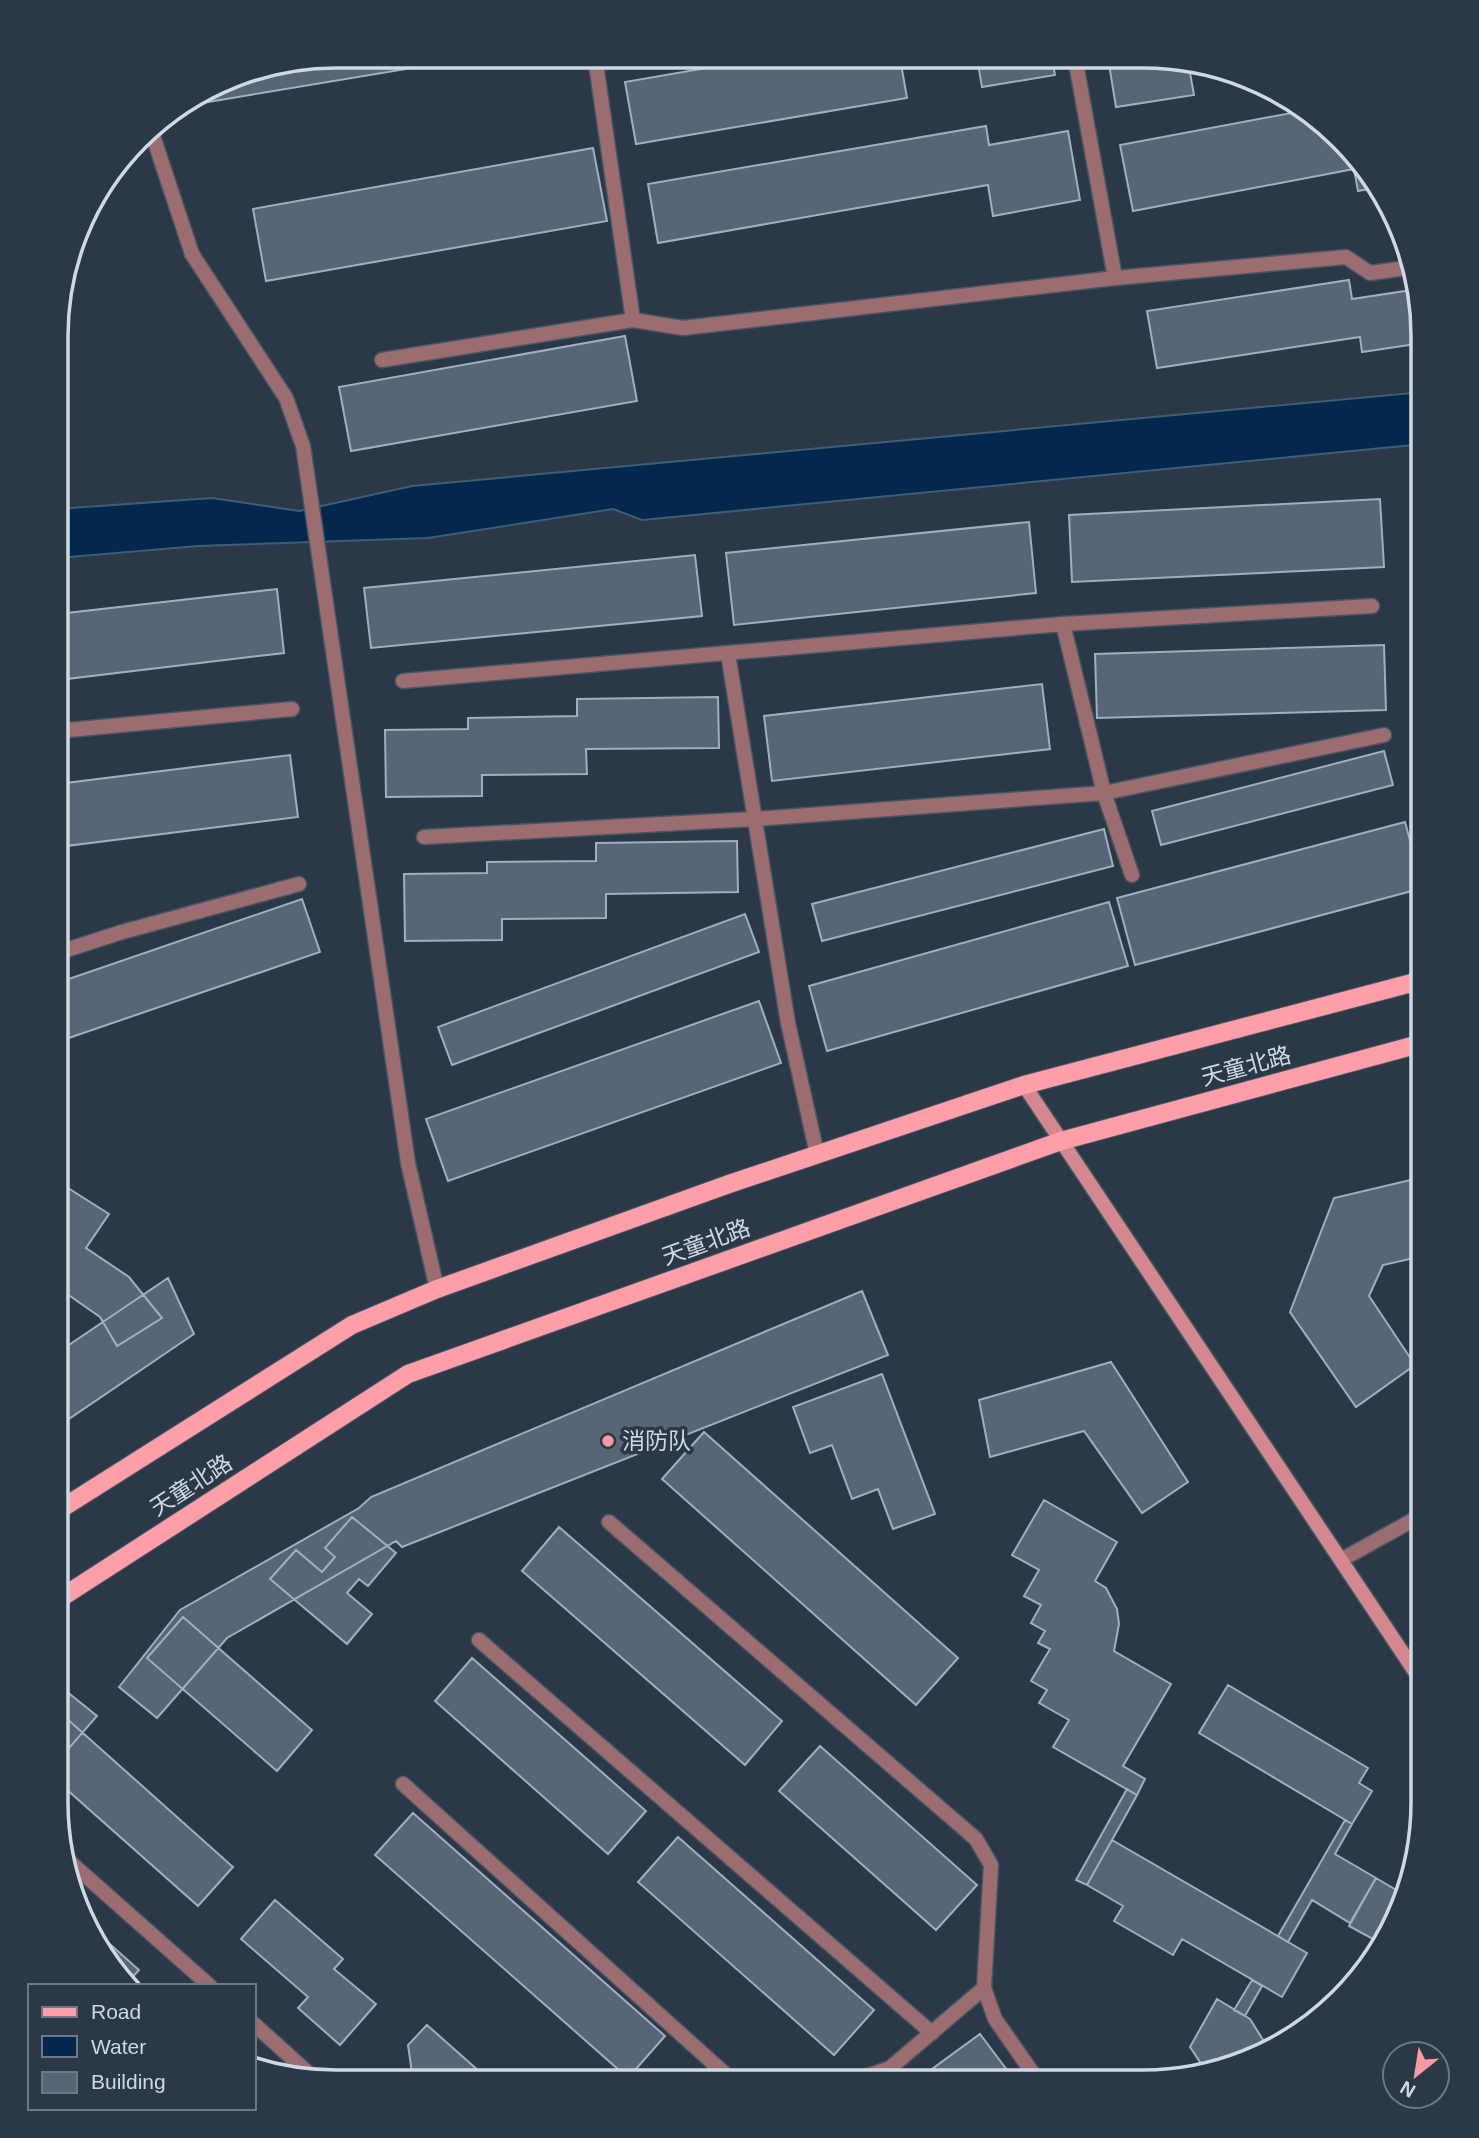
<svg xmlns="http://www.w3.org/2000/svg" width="1479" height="2138" font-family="Arial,'Noto Sans SC',sans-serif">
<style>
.water{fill:#03284b;stroke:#405d78;stroke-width:2}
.building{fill:#576576;stroke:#9fafc1;stroke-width:2}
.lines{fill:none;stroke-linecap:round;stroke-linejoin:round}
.lane-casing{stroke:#485563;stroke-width:17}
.street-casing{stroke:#485563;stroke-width:17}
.secondary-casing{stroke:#485563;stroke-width:17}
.primary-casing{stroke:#485563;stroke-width:20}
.lane{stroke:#9b6c70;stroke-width:14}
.street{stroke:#9b6c70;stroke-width:14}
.secondary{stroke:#d38890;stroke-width:14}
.primary{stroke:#fe9ea9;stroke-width:18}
.poi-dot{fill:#f49aa4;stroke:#2a3847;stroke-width:2.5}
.labels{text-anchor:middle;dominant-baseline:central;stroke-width:7;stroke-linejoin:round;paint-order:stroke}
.street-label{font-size:23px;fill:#d0d9e2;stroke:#2a3847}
.poi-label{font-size:23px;fill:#d0d9e2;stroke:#2a3847;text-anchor:start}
.rim{fill:none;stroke:#d0d9e2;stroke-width:3.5}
</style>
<rect width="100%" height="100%" fill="#2a3847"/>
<path class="water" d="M1423 392V444L642 520 613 509 428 538 198 546 58 558V510L71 508 212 498 299 511 412 486Z"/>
<path class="building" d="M337 56H484L208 102 207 94 246 71Z
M770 57 900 58 907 98 636 144 625 82Z
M977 58H1052L1055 75 982 87Z
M1108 58H1179L1203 65 1189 67 1194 95 1116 107Z
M1307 110 1374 188 1358 191 1354 169 1133 211 1120 145Z
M986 126 989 145 1068 131 1080 200 993 216 988 185 658 243 648 184Z
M593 148 607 221 266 281 253 209Z
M1349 280 1352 299 1412 290 1423 343 1362 352 1360 337 1157 368 1147 311Z
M625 336 637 401 351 451 339 387Z
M1380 499 1384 567 1072 582 1069 515Z
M1029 522 1036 593 734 625 726 553Z
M695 555 702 616 371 648 364 588Z
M277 589 284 653 58 680V614Z
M1384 645 1386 710 1097 718 1095 654Z
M1042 684 1050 749 772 781 764 716Z
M718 697 719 748 586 749 587 774 482 775V796L386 797 385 730 468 729V718L577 716V699Z
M1384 751 1393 785 1161 845 1152 811Z
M290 755 298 817 58 847V784Z
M1405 822 1423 888 1135 965 1117 898Z
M1104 829 1113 866 822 941 812 904Z
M737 841 738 892 606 894V918L502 919V940L405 941 404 874 487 873V862L596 861V843Z
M302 899 320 952 57 1042V983Z
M1109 902 1128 966 827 1051 809 986Z
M745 914 759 952 452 1065 438 1027Z
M759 1001 781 1063 448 1181 426 1119Z
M1423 1177V1256L1383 1265 1369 1296 1415 1365 1356 1407 1290 1312 1334 1198Z
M57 1181 109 1214 86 1248 129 1277 162 1318 117 1346 100 1317 57 1287Z
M168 1278 194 1334 57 1427V1353Z
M862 1291 888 1355 402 1547 396 1541 227 1638 157 1718 119 1687 180 1610 359 1508 371 1497Z
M1111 1362 1188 1482 1142 1513 1084 1431 990 1457 979 1400Z
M882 1374 935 1514 893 1529 878 1489 852 1499 832 1445 810 1453 793 1407Z
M704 1432 958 1658 916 1705 662 1479Z
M1044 1500 1117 1542 1095 1581 1106 1588 1117 1609 1119 1624 1114 1651 1171 1684 1123 1766 1145 1779 1137 1795 1053 1747 1069 1720 1039 1703 1047 1690 1031 1681 1050 1649 1038 1643 1045 1631 1031 1623 1041 1605 1024 1596 1039 1570 1012 1555Z
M352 1517 396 1553 368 1586 359 1579 347 1593 372 1614 347 1644 270 1579 296 1550 322 1572 335 1557 325 1548Z
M559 1527 782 1721 745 1765 522 1571Z
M183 1617 312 1730 277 1771 147 1658Z
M472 1658 646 1811 608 1854 435 1701Z
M1228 1685 1368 1768 1359 1783 1372 1791 1352 1824 1199 1733Z
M66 1691 97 1716 56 1763V1701Z
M56 1709 233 1867 198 1906 56 1780Z
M820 1746 977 1885 936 1930 779 1791Z
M1127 1789 1137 1795 1087 1885 1076 1880Z
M413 1813 665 2036 628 2078 375 1855Z
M1345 1820 1352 1824 1335 1854 1376 1878 1350 1923 1312 1900 1288 1942 1278 1936Z
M678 1837 874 2010 834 2055 638 1882Z
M1112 1840 1307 1953 1282 1997 1182 1939 1173 1955 1114 1921 1123 1906 1087 1885Z
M1376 1878 1406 1896 1382 1944 1349 1926Z
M275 1900 343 1959 334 1969 376 2004 340 2045 298 2008 308 1997 241 1939Z
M84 1921 139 1970 125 1985 85 1925Z
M1252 1980 1262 1986 1245 2016 1234 2010Z
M1217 1999 1250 2019 1270 2051 1204 2068 1190 2047Z
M427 2025 489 2080H413L408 2045Z
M980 2034 1016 2082 941 2081 932 2069Z"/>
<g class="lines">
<g class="lane-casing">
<path id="lane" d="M595 57 633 320
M382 360 633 320 683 328 1115 278 1346 257 1370 273 1407 268
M1063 624 1104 793 1132 875
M728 654 788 1023 817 1154
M403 681 1063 624 1372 606
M58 731 292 709
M424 837 754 819 1104 793 1384 735
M57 953 122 932 299 884
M609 1522 976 1839 991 1865 984 1988 995 2019 1039 2082
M1341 1560 1422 1515
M479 1640 932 2033
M403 1784 733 2081
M70 1862 210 1986
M254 2024 316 2080
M853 2081 890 2068 984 1988"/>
</g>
<g class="street-casing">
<path id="street" d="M1075 58 1115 278
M150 127 192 254 286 398 303 446 408 1163 437 1289"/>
</g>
<g class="secondary-casing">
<path id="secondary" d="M1024 1085 1422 1682"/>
</g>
<g class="primary-casing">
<path id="primary" d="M56 1512 352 1325 437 1289 729 1184 1024 1085 1423 980
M56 1601 408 1374 1061 1141 1423 1043"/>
</g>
<use href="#lane" class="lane"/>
<use href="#street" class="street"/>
<use href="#secondary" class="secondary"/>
<use href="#primary" class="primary"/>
</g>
<circle class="poi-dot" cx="608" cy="1441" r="7"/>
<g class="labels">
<g class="street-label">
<text transform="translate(1246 1066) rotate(-15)">天童北路</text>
<text transform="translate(706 1242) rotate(-20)">天童北路</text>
<text transform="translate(191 1485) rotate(-33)">天童北路</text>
</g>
<g class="poi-label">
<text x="622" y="1441">消防队</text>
</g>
</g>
<path d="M0 0H1479V2138H0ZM336 68H1143A268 268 0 0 1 1411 336V1802A268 268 0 0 1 1143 2070H336A268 268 0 0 1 68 1802V336A268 268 0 0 1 336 68Z" fill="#2a3847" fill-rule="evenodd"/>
<path class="rim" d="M336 68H1143A268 268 0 0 1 1411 336V1802A268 268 0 0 1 1143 2070H336A268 268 0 0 1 68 1802V336A268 268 0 0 1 336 68Z"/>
<rect x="28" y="1984" width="228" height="126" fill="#2a3847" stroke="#6c7885" stroke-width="2"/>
<rect x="42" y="2007" width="35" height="10" fill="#fe9ea9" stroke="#6c7885" stroke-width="2"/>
<text x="91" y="2019" font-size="21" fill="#d0d9e2">Road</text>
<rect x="42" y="2036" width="35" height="21" fill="#03284b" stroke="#6c7885" stroke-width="2"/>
<text x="91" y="2054" font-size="21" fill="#d0d9e2">Water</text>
<rect x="42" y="2072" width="35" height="21" fill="#576576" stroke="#6c7885" stroke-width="2"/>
<text x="91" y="2089" font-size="21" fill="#d0d9e2">Building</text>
<g transform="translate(1416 2075) rotate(210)"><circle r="33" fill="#2a3847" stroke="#6c7885" stroke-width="2"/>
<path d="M0-5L12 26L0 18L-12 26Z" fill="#f49aa4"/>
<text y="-10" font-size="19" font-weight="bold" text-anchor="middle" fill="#d0d9e2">N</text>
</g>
</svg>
